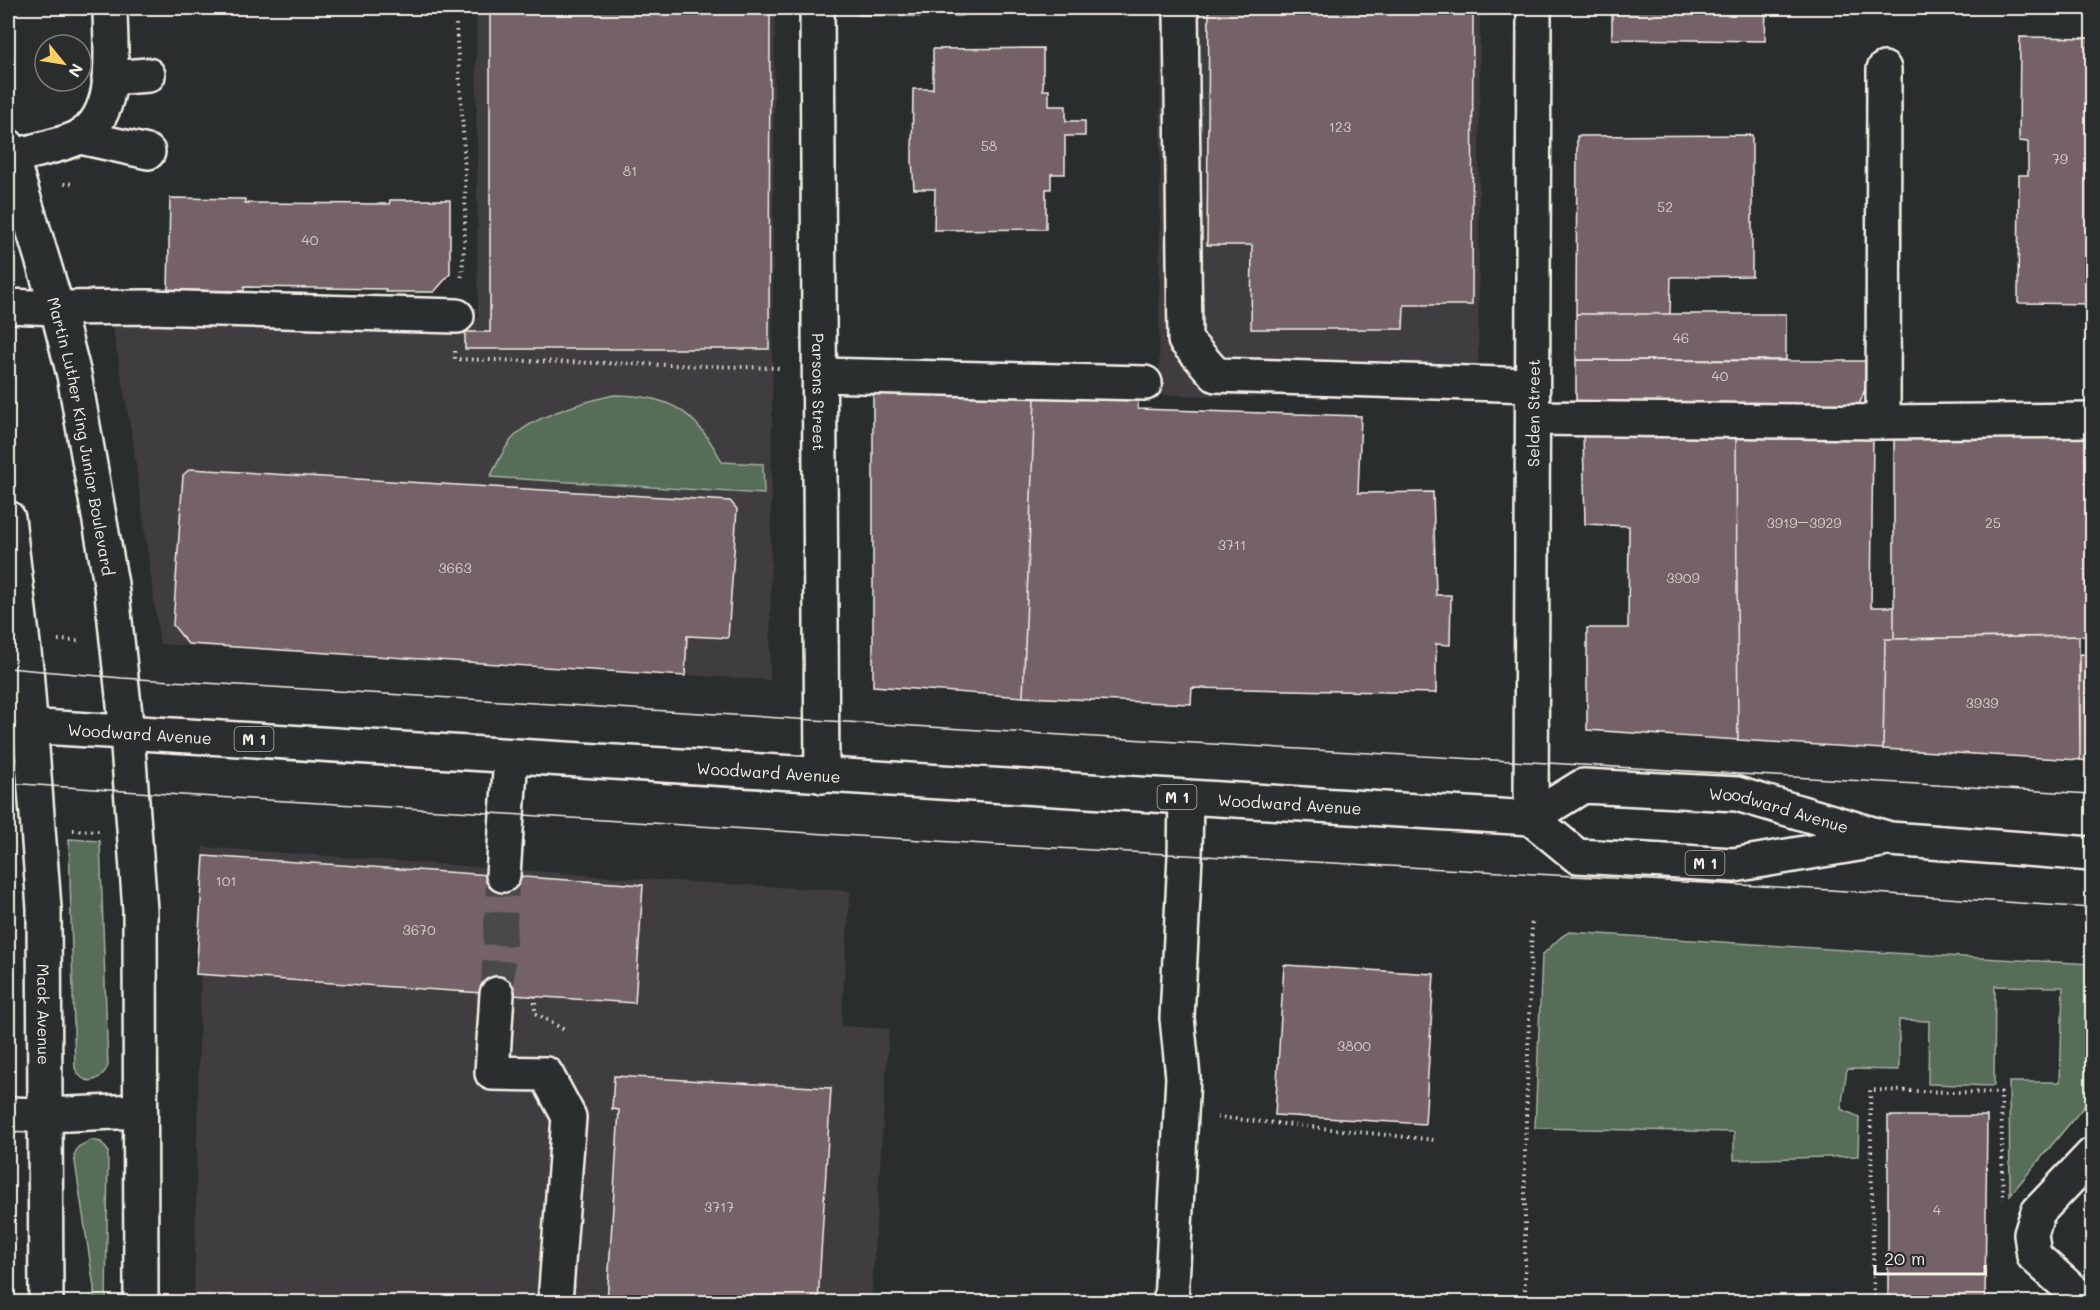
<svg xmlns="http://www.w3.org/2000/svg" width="2100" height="1310" font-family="Mali,sans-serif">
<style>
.built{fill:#403d3f}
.green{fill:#566d59;stroke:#a5afa0;stroke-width:1.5}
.building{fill:#746268;stroke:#f4f1e8;stroke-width:1.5}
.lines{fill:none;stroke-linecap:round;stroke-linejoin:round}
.minor-tunnel{stroke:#484a4a;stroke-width:33;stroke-dasharray:33 16;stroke-linecap:butt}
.minor-casing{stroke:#f4f1e8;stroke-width:38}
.major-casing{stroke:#f4f1e8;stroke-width:38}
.path{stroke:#f4f1e8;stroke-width:4;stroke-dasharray:1.5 4.5;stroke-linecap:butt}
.minor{stroke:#2a2d2e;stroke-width:33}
.major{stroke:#2a2d2e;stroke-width:33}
.tram{stroke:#f4f1e8;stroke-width:1.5}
.labels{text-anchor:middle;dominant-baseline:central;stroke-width:4.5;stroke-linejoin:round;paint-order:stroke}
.number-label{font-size:14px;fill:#d4cdc8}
.shield{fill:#2a2d2e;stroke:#b7b6b0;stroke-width:1.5}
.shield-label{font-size:15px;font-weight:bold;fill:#f4f1e8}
.street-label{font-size:16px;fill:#f4f1e8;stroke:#2a2d2e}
</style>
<rect width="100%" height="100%" fill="#2a2d2e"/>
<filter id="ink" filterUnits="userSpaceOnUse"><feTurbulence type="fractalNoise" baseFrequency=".0167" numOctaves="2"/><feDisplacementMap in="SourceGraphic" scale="12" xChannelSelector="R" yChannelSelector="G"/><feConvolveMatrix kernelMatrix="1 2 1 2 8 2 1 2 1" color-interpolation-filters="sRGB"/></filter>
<g filter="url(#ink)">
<path class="built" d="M476 8H775L770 680 160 644 132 436 112 323 478 319Z
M1161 8H1480L1478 400 1159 395Z
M203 847 671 881 850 891 841 1026 889 1029 871 1302H194Z"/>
<path class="green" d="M858 8H935L931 17 858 15Z
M945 8H1021L1001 13H975L960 16H954L944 10Z
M614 395C670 395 696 411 722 462L763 464 764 494 490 477C498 463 505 444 518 433 538 415 587 401 614 395Z
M69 839 100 841 108 1066C100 1082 84 1088 75 1068Z
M1569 932 1891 953 2092 964 2091 1098 2010 1195 2009 1082H2060L2063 987 1995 986 1994 1086 1928 1084 1929 1021 1899 1020V1070L1847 1069 1841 1109 1859 1117 1858 1156 1734 1160V1132L1535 1128 1542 955 1561 937Z
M91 1140 101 1142 108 1151 106 1302H94V1287L74 1155 78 1147Z"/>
<path class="building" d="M490 8H770L769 349H465V332H490Z
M1209 8H1473L1472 305H1404L1403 329H1251L1252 245H1207Z
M1612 8H1766L1765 41 1612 39Z
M2020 37 2092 38V304L2018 303 2019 175H2028V142L2019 141Z
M1043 48V90H1049V106H1066V121H1085V136H1065V174H1051V189H1046V229L934 230 935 189H914L912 160 913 89H933V49Z
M1752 135V276L1671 277 1670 314H1576L1577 136Z
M170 198 245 199V203L389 204 390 200H450V274L434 292H386V289L244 287V291L168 290Z
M1576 314H1786V360H1576Z
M1576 360 1865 361V389L1857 411H1576Z
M873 393 1035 398 1023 697 873 686Z
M1035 398 1138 400V409L1361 416 1358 493 1433 492 1436 595H1451L1450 645 1436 644V693L1192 688 1191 704 1023 697Z
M1583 433 1736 437 1738 740 1587 730V628H1628L1629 526 1585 524Z
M1873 435 1871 607H1894V639H1885L1883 749 1738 740 1736 437Z
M2092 435V636L1894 639V436Z
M190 469 730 501 737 509 728 638 687 636 685 676 188 644 173 625 183 475Z
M2079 636 2080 760 1883 749 1885 639Z
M2080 654 2092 655V761L2080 760Z
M204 856 643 885 635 1003 196 974Z
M1284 965 1434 974 1425 1124 1275 1115Z
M614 1076 831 1088 818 1302H607L619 1110 612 1109Z
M1888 1116H1987L1985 1302H1888Z"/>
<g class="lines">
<path class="minor-tunnel" d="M497 994 503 875"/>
<g class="minor-casing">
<g id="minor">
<path id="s1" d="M817 8 822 776"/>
<path d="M1181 8 1185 340 1216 375 1532 385"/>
<path d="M109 78 148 75"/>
<path d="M80 137 148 152"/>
<path d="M11 157C28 152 68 144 81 136 120 112 110 47 110 8"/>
<path d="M57 308 148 307 457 316"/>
<path d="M820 375 1145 383"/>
<path d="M1533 418 1883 422 2092 420"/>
<path d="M1883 422 1884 69"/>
<path id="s2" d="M1531 818 1534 8"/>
<path d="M503 875 511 756"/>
<path d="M497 994 492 1073 546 1074 569 1117 555 1302"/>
<path d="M8 1114 44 1115"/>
<path d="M1171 1302 1183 1077 1177 1018 1185 856 1186 797"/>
<path d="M2085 1302 2034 1256 2031 1234 2038 1212 2092 1155"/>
</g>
</g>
<g class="major-casing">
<g id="major">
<path id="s3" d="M8 146 57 308 74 375 111 584 127 733 140 910 141 1302"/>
<path d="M8 306 57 308"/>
<path id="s4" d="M8 518 26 669 44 908 46 1302"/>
<path id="s5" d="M8 725 1531 818 1583 786 1737 794 1890 839 2092 854"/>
<path d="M1531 818 1577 856 1734 865 1882 840"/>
<path d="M44 1115 140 1111"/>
</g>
</g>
<path class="path" d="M456 24C461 110 471 195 461 281
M64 184 71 183
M455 351V359L779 368
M58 640 81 641
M73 830 99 831
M535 996V1013L566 1031
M1217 1117 1435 1140
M1525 1302V1154L1532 919
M1874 1302 1870 1090 2001 1093 2003 1200"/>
<use href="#minor" class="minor"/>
<use href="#major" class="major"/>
<path class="tram" d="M8 668 122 678 1177 742 2092 794
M8 783 181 795 507 814 1000 845 1831 890 2092 908"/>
</g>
</g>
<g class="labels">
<g class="number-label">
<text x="1340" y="126">123</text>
<text x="989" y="145">58</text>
<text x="2060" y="158">79</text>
<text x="630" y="170">81</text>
<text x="1665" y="206">52</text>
<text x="310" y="239">40</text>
<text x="1681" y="337">46</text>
<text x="1720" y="375">40</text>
<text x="1804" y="522">3919–3929</text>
<text x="1993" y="522">25</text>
<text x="1232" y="544">3711</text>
<text x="455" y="567">3663</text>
<text x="1683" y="577">3909</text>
<text x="1982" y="702">3939</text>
<text x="226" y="880">101</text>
<text x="419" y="929">3670</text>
<text x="1354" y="1045">3800</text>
<text x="719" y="1206">3717</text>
<text x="1937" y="1209">4</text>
</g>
<g class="shield">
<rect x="234.5" y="727" width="39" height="24" rx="4.5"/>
<rect x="1157.5" y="785" width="39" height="24" rx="4.5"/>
<rect x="1685.5" y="851" width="39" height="24" rx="4.5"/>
</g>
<g class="shield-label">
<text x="254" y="739">M 1</text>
<text x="1177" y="797">M 1</text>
<text x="1705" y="863">M 1</text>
</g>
<g class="street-label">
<text stroke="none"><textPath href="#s1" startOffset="384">Parsons Street</textPath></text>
<text stroke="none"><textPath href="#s2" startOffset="405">Selden Street</textPath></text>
<text stroke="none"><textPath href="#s3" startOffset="300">Martin Luther King Junior Boulevard</textPath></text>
<text stroke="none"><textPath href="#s5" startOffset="132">Woodward Avenue</textPath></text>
<text stroke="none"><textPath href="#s5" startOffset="762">Woodward Avenue</textPath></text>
<text stroke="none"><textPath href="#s5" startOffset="1284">Woodward Avenue</textPath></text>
<text stroke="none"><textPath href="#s5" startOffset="1785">Woodward Avenue</textPath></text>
<text stroke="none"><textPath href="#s4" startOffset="498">Mack Avenue</textPath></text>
</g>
</g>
<rect width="2100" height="1310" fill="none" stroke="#2a2d2e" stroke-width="30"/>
<rect x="15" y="15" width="2070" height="1280" fill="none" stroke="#f4f1e8" stroke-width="2" filter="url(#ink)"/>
<g transform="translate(63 63) rotate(120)"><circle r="28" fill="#2a2d2e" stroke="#7b7b78" stroke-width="1.5"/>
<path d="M0-4.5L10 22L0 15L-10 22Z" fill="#ffd166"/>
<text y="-9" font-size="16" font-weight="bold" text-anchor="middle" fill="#f4f1e8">N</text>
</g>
<path d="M1875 1265v9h110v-9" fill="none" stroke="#f4f1e8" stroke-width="3"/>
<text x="1884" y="1265" font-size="18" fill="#f4f1e8" stroke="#2a2d2e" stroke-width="4.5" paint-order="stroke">20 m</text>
</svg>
